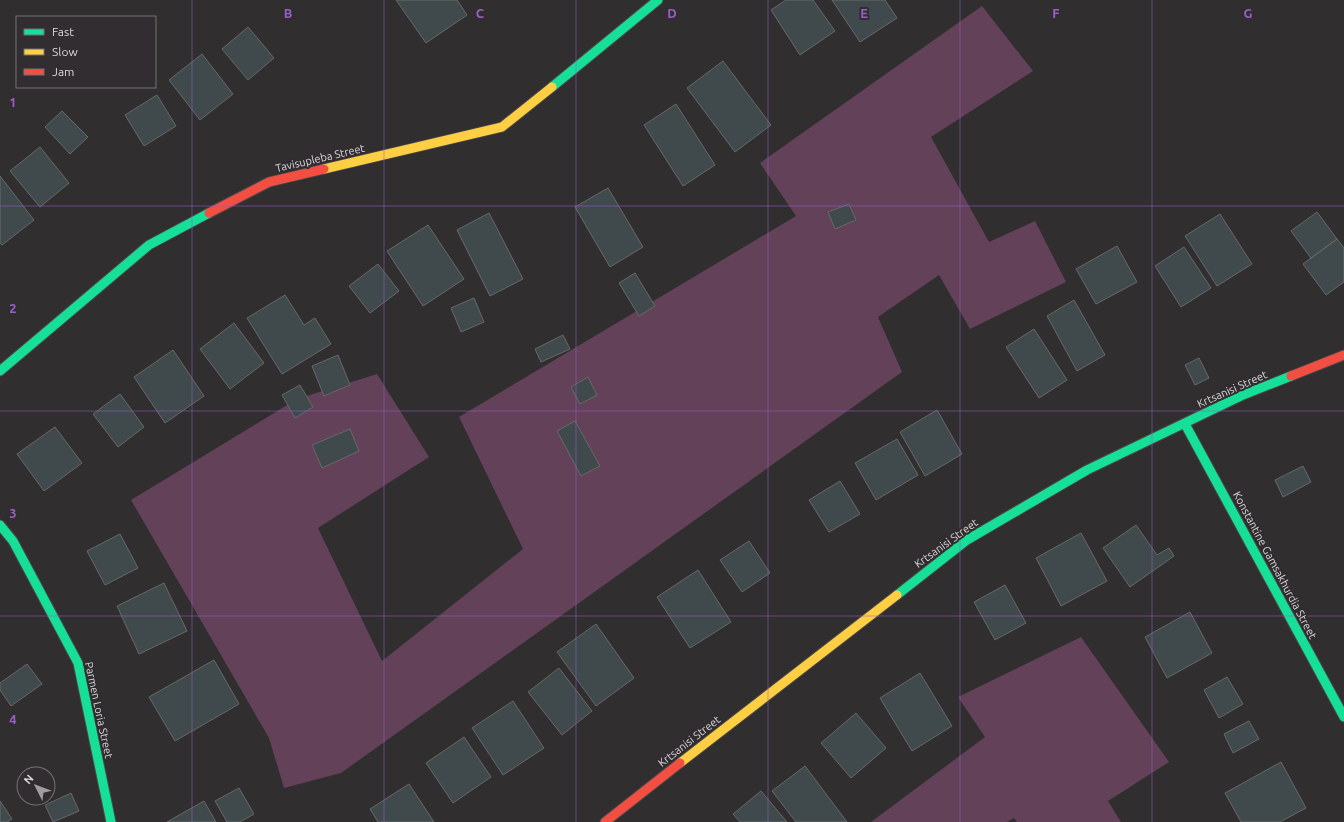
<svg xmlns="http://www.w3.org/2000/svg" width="1344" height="822" font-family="Ubuntu,sans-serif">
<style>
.green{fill:#634159}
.building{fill:#404a4c;stroke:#686869}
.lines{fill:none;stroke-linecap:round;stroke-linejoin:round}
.fast-casing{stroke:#4c494b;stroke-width:11}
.slow-casing{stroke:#4c494b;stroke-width:11}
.jam-casing{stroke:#4c494b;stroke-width:11}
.fast{stroke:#16e098;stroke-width:9}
.slow{stroke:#ffcf43;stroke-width:9}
.jam{stroke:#f24e42;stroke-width:9}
.grid{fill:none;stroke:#9860c7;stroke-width:1;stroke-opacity:0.55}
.labels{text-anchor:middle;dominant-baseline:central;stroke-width:4;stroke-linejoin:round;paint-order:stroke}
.street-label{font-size:11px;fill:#dcd9db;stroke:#312d30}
.grid-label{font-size:13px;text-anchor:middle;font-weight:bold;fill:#9860c7;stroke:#312d30;stroke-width:4;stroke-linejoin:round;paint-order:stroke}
</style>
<rect width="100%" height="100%" fill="#302e2f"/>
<path class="green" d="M982 6 1033 71 931 137 989 242 1035 221 1066 282 970 329 939 275 878 317 902 372 341 773 284 788 269 738 131 500 297 399 377 374 429 457 318 528 382 661 523 549 459 417 796 216 760 163Z
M1081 637 1169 762 1108 801 1121 822H1017L1014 818 1007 822H871L985 737 958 697Z"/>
<path class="building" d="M396 0H457L467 15 426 43Z
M786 0H813L835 31 800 55 771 10Z
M832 0H885L897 18 860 42Z
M248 27 274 58 248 80 222 49Z
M202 54 233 94 200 120 169 80Z
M723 61 771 125 735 152 687 88Z
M157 95 176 126 144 146 125 115Z
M676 104 715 165 683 186 644 125Z
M62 111 88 137 70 154 45 127Z
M40 147 69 183 40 207 10 171Z
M0 176 34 220 2 245 0 243Z
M608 188 643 247 610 267 575 207Z
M849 204 856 220 835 229 828 212Z
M1317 212 1337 239 1311 258 1291 231Z
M489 213 523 279 490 296 457 230Z
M1220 214 1252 264 1217 286 1185 236Z
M428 225 464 279 423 306 387 251Z
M1337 239 1344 248V282L1326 295 1303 264Z
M1117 246 1137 282 1096 304 1076 269Z
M1184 247 1211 288 1181 307 1155 266Z
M378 264 399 291 370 313 349 286Z
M635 273 655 306 639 316 619 283Z
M285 295 304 325 315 318 331 344 282 374 247 318Z
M474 298 484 322 461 332 451 308Z
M1074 300 1105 355 1077 371 1047 316Z
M234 323 264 363 230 389 200 349Z
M1034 329 1067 380 1039 398 1006 347Z
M563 335 570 349 541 362 535 349Z
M173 350 204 396 165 423 134 377Z
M338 355 350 385 324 396 312 366Z
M1199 358 1209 378 1195 385 1185 365Z
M588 377 597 395 580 404 571 387Z
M300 385 313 407 295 418 282 395Z
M120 394 144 427 118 447 93 414Z
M937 410 962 454 925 476 900 432Z
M575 421 600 466 581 476 557 431Z
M55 427 82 463 44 491 17 454Z
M350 429 359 451 322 468 312 445Z
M897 439 918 475 876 500 855 463Z
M1303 466 1311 482 1283 497 1275 480Z
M840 481 860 514 829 532 809 500Z
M1136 525 1157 555 1169 548 1174 556 1130 587 1103 548Z
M1081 533 1107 581 1061 606 1036 558Z
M120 534 138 568 105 585 87 551Z
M749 541 770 573 742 592 720 560Z
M698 570 731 622 690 648 657 597Z
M164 583 187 631 139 654 117 606Z
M1005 585 1026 623 995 640 974 602Z
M1190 612 1212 653 1167 678 1145 637Z
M596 624 634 678 596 706 557 652Z
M214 660 239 704 175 741 149 697Z
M27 664 42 684 11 706 0 690V683Z
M559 668 592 711 562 735 528 692Z
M920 673 952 726 912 751 880 698Z
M1227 677 1243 704 1219 718 1204 690Z
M513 701 544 748 503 775 472 728Z
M856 713 886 748 851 778 821 743Z
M1249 721 1259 739 1233 753 1224 734Z
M464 737 491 777 453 803 426 763Z
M1281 762 1306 808 1280 822H1241L1225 793Z
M805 766 847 822H796L772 791Z
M409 784 434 822H378L370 809Z
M239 788 254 814 240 822H227L215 801Z
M761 791 787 822H740L733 814Z
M71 793 79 811 53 822 45 805Z
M0 801 12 819 7 822H0Z
M204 801 216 822H167Z"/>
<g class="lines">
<g class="fast-casing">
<path id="fast" d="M552 87 658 0
M0 371 149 245 209 213
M1185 424 1344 717
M0 525 13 541 78 663 111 822
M897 595 967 540 1087 470 1243 395 1291 376"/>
</g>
<g class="slow-casing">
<path id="slow" d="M324 169 502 127 552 87
M680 763 897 595"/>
</g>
<g class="jam-casing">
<path id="jam" d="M209 213 269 182 324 169
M1291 376 1344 355
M605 822 680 763"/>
</g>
<use href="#fast" class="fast"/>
<use href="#slow" class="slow"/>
<use href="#jam" class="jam"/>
</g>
<path class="grid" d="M192 0V822M384 0V822M576 0V822M768 0V822M960 0V822M1152 0V822M0 206H1344M0 411H1344M0 616H1344"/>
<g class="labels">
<g class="street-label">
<text transform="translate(320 158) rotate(-13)">Tavisupleba Street</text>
<text transform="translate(1232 389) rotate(-24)">Krtsanisi Street</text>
<text transform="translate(946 543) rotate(-36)">Krtsanisi Street</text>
<text transform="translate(1275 565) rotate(62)">Konstantine Gamsakhurdia Street</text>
<text transform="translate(99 710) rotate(78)">Parmen Loria Street</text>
<text transform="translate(689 741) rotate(-38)">Krtsanisi Street</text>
</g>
</g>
<g class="grid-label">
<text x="288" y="18">B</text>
<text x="480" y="18">C</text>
<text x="672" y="18">D</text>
<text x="864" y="18">E</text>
<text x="1056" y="18">F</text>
<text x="1248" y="18">G</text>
<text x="13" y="107">1</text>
<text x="13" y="313">2</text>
<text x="13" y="518">3</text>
<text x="13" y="724">4</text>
</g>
<rect x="16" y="16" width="140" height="72" fill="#312d30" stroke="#757274"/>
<rect x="24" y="29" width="20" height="6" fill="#16e098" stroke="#757274"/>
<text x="52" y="36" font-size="12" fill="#dcd9db">Fast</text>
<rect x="24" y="49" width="20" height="6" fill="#ffcf43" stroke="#757274"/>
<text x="52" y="56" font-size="12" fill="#dcd9db">Slow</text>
<rect x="24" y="69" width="20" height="6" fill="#f24e42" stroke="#757274"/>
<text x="52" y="76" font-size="12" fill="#dcd9db">Jam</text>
<g transform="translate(36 786) rotate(312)"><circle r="19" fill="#312d30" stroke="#757274"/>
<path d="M0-3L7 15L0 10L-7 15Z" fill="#a09d9f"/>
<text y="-6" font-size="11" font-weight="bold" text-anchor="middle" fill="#dcd9db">N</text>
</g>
</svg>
